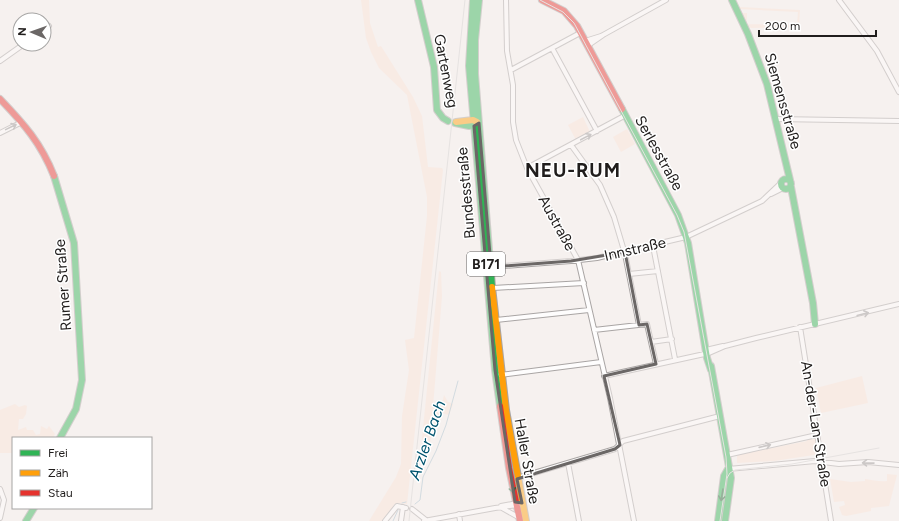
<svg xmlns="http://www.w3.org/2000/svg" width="899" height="521" font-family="Figtree,sans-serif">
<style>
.green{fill:#fbe4d8}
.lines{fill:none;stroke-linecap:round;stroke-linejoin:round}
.stream{stroke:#a7c1ce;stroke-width:1}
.street-casing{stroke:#a9a5a4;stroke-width:6}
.fast-casing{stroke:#a9a5a4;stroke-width:8}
.slow-casing{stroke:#a9a5a4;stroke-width:8}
.jam-casing{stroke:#a9a5a4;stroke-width:8}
.street{stroke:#fefdfd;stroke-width:4}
.fast{stroke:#30b455;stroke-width:6}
.slow{stroke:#ff9f0a;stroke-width:6}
.jam{stroke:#e5322d;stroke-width:6}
.tram{stroke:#d3d2d1;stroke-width:1}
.rail{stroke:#d3d2d1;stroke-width:1}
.oneway{stroke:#9a9898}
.oneway2{stroke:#276136}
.marked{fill:none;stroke:#6b6766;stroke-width:3;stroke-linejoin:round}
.labels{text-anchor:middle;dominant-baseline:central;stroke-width:3;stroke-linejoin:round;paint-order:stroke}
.shield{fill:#fff;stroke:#636160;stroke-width:1}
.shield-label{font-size:14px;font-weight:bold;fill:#201d1c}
.street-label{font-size:15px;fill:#201d1c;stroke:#fff}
.water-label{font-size:16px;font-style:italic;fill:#01546f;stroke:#fff}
.district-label{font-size:19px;font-weight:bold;letter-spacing:1px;fill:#201d1c;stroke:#fff}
</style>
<rect width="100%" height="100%" fill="#f6f1ef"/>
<path class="green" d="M361 0H369L370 23 378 47 381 46 413 97 422 116 428 167 442 168 443 170 407 504 398 503 395 504 383 521H369L396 477 401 464 402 416 409 370 405 340 414 338 427 216V197L407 95 379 68 371 52 366 38Z
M739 7 800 10 799 27 751 28 748 26 742 13H747V24L797 25 798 12 740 9Z
M583 117 590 132 576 140 568 125Z
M627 129 635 144 621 152 613 137Z
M439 271 441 272 442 296 433 407 441 408 444 395 448 402 453 404 449 415 441 413 433 430 429 446H427L426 450 422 438Z
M862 376 868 403 821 413 816 388Z
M15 404 19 407 25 405 27 406 26 414 23 419H19L18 430 26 427 27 430H33L36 435 40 434 41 426 47 429 49 426 55 434 53 438H13V453H0V410Z
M815 437 818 454V456L815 458 814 455 774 461 737 463V455L807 441V438Z
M887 474 897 475 889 506 871 508V511L846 516 842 515 839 507 845 505 844 501 834 502 830 479 851 482 865 481V479C873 480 880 482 887 481Z"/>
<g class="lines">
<path class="stream" d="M402 503 406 502
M415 504 420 500 423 477 436 451 446 425 458 381
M393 521 398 510"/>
<g class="street-casing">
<path id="street" d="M506 0 507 51 513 85V122L516 140 527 168 578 260 610 398 634 521
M839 0 877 51 899 92
M44 30 49 26
M585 41 601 36
M587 46 603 35 666 0
M552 48 597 131
M0 61 24 44
M511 70 580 33
M776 119 899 121
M0 133 22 122
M571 145 600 185 614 217 625 254 639 325
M527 168 624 116
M771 194 783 188
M653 246 675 359
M491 267 571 261 597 258 686 237 762 201 781 183
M629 274 658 271
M493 288 584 283
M496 320 589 310
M800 327 831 521
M594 330 647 324 656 364
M651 342 672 339
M706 350 723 346
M500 375 601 362
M604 376 709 353 725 346 756 338 899 304
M727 455 817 435
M568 463 579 521
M728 469 815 461 839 464 868 462 899 465
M517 478 615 449 623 441 720 416
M0 489 4 500 0 518
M501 506 517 503
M502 508 518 517
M412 509 426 520
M459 514 460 521
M385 521 397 506 406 508
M401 521 403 507
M424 521 495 508 518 505"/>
</g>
<g class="fast-casing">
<path id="fast" d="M418 0 434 67 437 110 443 118 448 121
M473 0 469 66 495 370 500 406
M479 0 475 40V74L492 287
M732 0 748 34 767 84 790 180
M622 109 678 215 688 243 707 358 711 370
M455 123 469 126 478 124
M54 176 74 243 82 380 76 409 60 438
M781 184a5 5 0 1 1 10 0a5 5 0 1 1-10 0Z
M791 187 813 303 815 324
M711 366 731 478 725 521
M26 521 34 508
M718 521 724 476 728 469"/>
</g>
<g class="slow-casing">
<path id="slow" d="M456 122 473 120 477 122
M492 287 506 410 526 521"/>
</g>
<g class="jam-casing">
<path id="jam" d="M542 0 564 11 577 26 622 109
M0 99C24 124 41 143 54 176
M500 406 509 468 520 521"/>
</g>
<use href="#street" class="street"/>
<use href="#fast" class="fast"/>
<use href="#slow" class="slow"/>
<use href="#jam" class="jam"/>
<path class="tram" d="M540 0 563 12 574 23 677 215 684 232 726 457 727 474 720 521
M727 478 730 473 735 470 792 464 879 448"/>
<path class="rail" d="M409 521 465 0"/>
</g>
<defs><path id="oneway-shaft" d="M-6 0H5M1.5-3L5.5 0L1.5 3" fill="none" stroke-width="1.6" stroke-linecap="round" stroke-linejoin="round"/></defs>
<g class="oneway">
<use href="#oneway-shaft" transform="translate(11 127) rotate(-26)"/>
<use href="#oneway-shaft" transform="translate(586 137) rotate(-28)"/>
<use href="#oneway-shaft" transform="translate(863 314) rotate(-14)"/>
<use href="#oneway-shaft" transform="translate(765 446) rotate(-13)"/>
<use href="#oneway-shaft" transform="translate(868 463) rotate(-179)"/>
</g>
<g class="oneway2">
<use href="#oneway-shaft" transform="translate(512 487) rotate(80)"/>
<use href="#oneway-shaft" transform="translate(722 495) rotate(99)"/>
</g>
<path d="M0 0H899V521H0ZM479 123 491 267 571 261 625 252 639 325 647 324 656 364 604 376 620 445 615 449 517 479 522 503 515 502 495 370 474 126Z" fill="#f6f1ef" fill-opacity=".55" fill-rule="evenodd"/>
<path class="marked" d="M479 123 491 267 571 261 625 252 639 325 647 324 656 364 604 376 620 445 615 449 517 479 522 503 515 502 495 370 474 126Z"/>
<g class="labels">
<rect class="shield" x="467" y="252" width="38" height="24" rx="3"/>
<g class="shield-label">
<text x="486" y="264">B171</text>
</g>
<g class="street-label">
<text transform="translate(446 71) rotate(79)">Gartenweg</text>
<text transform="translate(783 101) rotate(74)">Siemensstraße</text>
<text transform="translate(659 153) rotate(61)">Serlesstraße</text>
<text transform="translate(466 193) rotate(-95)">Bundesstraße</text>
<text transform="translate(557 223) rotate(61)">Austraße</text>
<text transform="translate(635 249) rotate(-13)">Innstraße</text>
<text transform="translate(63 285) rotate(-94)">Rumer Straße</text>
<text transform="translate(816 424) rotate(81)">An-der-Lan-Straße</text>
<text transform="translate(527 461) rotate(80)">Haller Straße</text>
</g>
<g class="water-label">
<text transform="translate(427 440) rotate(-71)">Arzler Bach</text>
</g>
<g class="district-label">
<text x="573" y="170">NEU-RUM</text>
</g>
</g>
<rect x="12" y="437" width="140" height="72" fill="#ffffff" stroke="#a6a5a4"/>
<rect x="20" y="450" width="20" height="6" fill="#30b455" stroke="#a6a5a4"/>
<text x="48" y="457" font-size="12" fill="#201d1c">Frei</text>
<rect x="20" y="470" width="20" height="6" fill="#ff9f0a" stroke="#a6a5a4"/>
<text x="48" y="477" font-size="12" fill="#201d1c">Zäh</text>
<rect x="20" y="490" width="20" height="6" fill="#e5322d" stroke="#a6a5a4"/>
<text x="48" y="497" font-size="12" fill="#201d1c">Stau</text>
<g transform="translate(32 32) rotate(272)"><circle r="19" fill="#ffffff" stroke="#a6a5a4"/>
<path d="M0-3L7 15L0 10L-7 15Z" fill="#6b6766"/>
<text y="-6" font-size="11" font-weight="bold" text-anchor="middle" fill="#201d1c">N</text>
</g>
<path d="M759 30v6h117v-6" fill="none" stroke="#201d1c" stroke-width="2"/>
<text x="765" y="30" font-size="12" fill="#201d1c" stroke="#ffffff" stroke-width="3" paint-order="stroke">200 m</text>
</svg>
